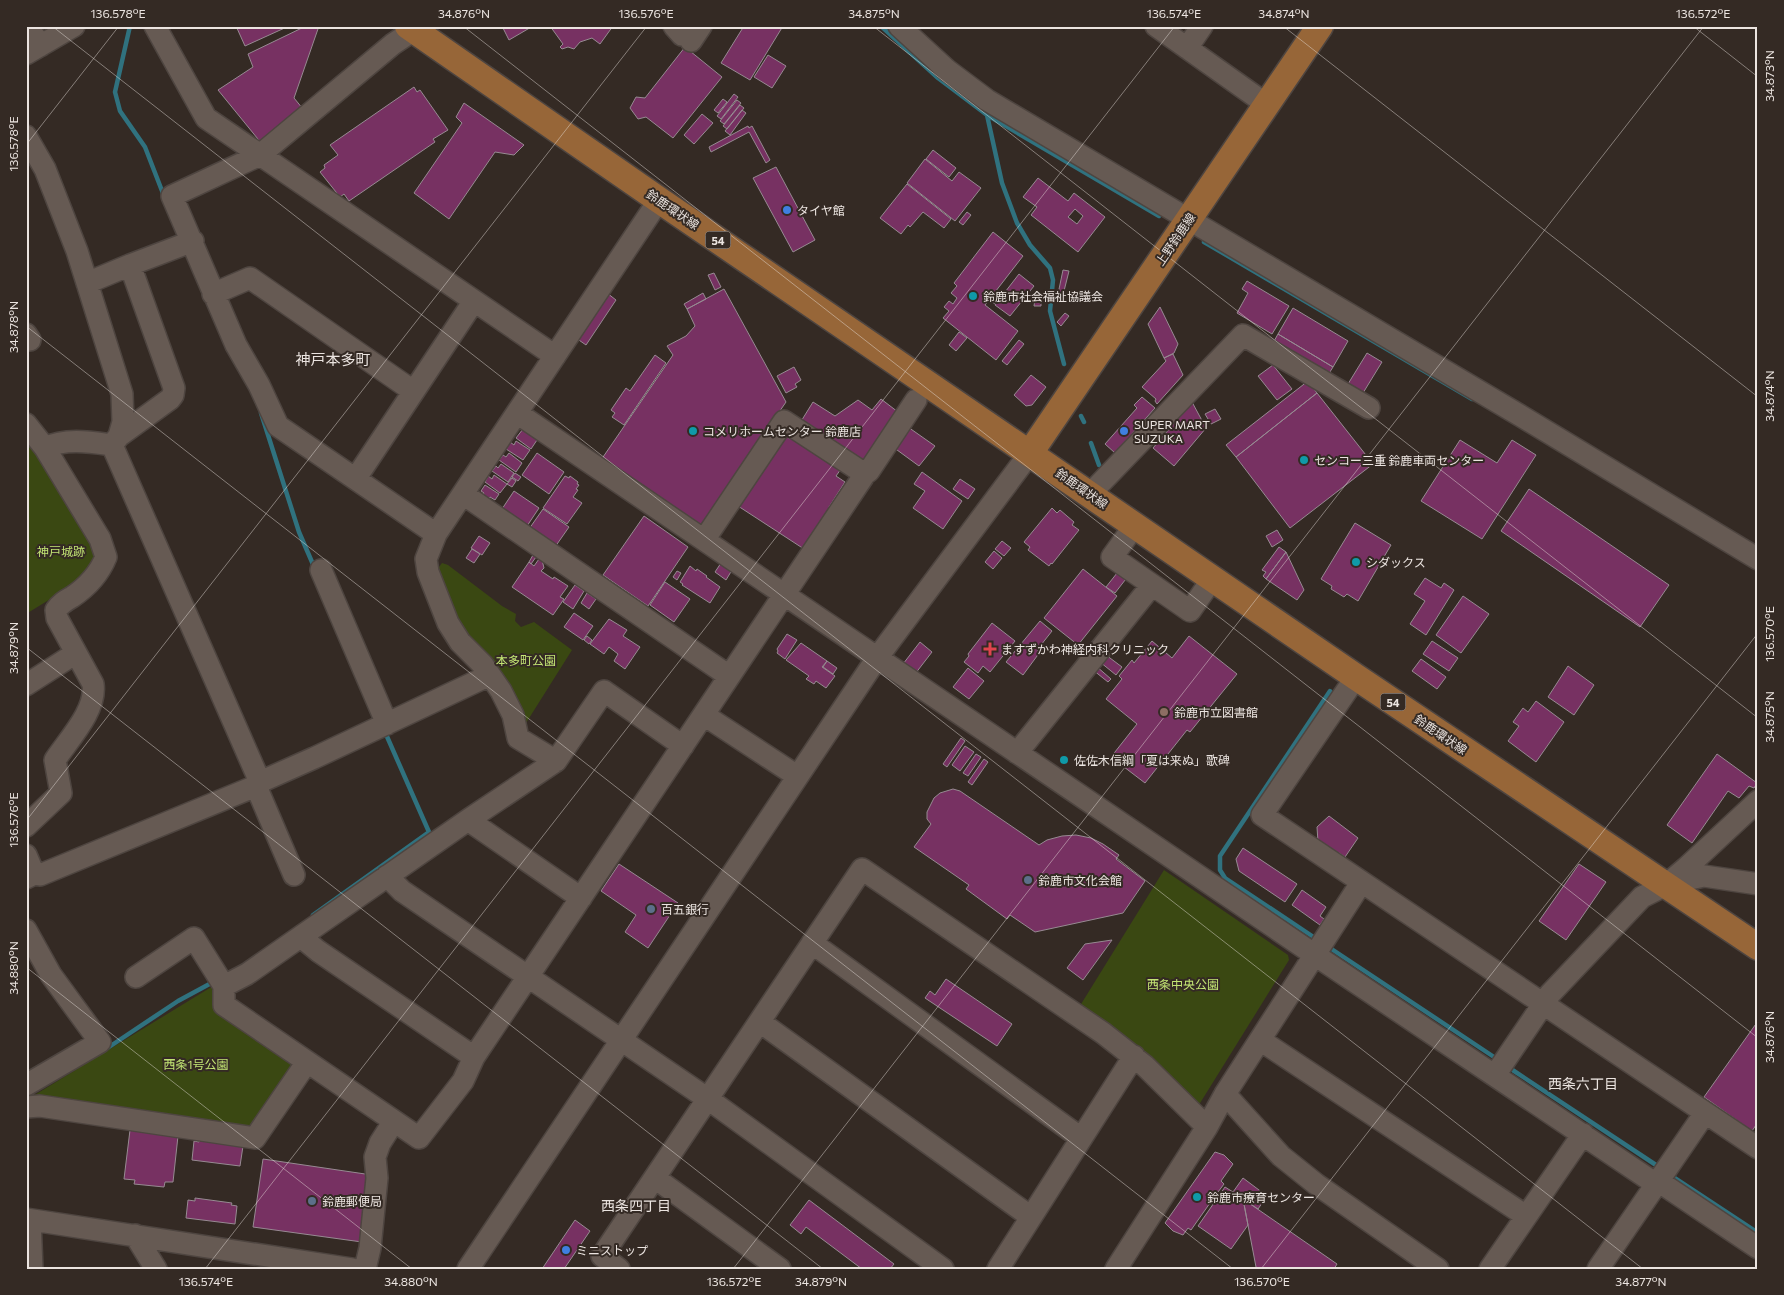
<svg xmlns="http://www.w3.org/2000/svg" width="1784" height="1295" font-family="Commissioner,'Noto Sans JP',sans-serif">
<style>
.green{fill:#3a4812}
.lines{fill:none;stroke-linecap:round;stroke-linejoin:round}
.stream{stroke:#30727f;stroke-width:4.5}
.building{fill:#773162;stroke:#978a92;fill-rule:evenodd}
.minor-casing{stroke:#4e4540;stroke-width:24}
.major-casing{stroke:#4e4540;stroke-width:29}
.minor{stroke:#665a53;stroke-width:21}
.major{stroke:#976638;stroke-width:26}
.ticks{fill:none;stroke:#ebe4e0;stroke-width:1;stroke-opacity:0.45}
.shop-dot{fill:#3f7fe0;stroke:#342a24;stroke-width:2}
.culture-dot{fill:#0f9aa8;stroke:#342a24;stroke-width:2}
.health-dot{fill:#e0444e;stroke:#342a24;stroke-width:2}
.education-dot{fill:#8d6e63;stroke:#342a24;stroke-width:2}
.service-dot{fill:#5c6f8a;stroke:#342a24;stroke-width:2}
.labels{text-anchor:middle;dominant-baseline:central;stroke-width:4;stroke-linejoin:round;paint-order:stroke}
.shield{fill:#342a24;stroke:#b4aca8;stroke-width:1}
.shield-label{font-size:11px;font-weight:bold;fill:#ebe4e0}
.street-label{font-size:12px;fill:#ebe4e0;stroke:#342a24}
.poi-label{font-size:12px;fill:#ebe4e0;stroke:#342a24;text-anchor:start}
.park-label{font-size:12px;fill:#c3e574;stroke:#342a24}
.neighbourhood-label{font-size:14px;fill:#ebe4e0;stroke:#342a24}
.quarter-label{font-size:15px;fill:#ebe4e0;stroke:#342a24}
.neatline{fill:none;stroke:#ebe4e0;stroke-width:2}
.ticks-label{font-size:12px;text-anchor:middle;fill:#ebe4e0}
</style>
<rect width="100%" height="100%" fill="#342a24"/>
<path class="green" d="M26 432 96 541V571L26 614Z
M433 562 439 567 442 563 448 565 502 606 516 614 515 621 521 627 534 622 572 650 521 731 465 642Z
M1164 870 1288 955 1289 960 1197 1108 1078 1009Z
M213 986 216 1008 297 1065 252 1130 33 1096Z"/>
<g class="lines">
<path class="stream" d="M130 26 115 92 120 111 145 147 164 196
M881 26 938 78 987 115 1159 216
M987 115 1002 183 1017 223 1030 245 1050 268 1053 280 1050 311 1064 364
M1204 242 1472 399
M261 413 299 532 315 569
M1081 416 1084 422
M1091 443 1099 465
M313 915 429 832 385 732
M1318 940 1225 878 1220 870V856L1330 691
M1327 946 1497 1059
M103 1051 178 1001 215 981
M1508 1067 1659 1167
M1670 1175 1758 1233"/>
</g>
<path class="building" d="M236 26H289L245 46Z
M306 26H319L294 98 303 109 262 144 218 90 253 67 248 54Z
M502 26H533L509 40Z
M550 26H613L600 44 592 38 580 42 574 49 568 47 562 49 560 47 563 44Z
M744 26H783L750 80 721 63Z
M685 47 722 77 673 138 646 117 638 119 630 108 636 97 645 98Z
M768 55 786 66 772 88 754 77Z
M414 87 417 92 420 90 448 130 433 139 435 142 349 201 344 194 340 197 320 172 325 168 324 165 338 155 330 145Z
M734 94 738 97 721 119 717 116Z
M723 99 727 102 718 113 714 110Z
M737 100 741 103 724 124 720 121Z
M464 103 524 145 514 155 495 152 449 219 414 193 462 123 456 117Z
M740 105 744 108 727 129 723 126Z
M742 110 746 113 730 135 725 131Z
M702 114 713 123 694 144 684 135Z
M748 126 749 128 752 126 770 160 766 163 749 132 711 152 709 147Z
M933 150 956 168 949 177 926 159Z
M925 159 952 181 959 172 981 188 955 221 907 183Z
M776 167 815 240 793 252 753 178Z
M1038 178 1068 201 1074 193 1105 217 1078 252 1031 215 1037 207 1023 197ZM1075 209 1083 216 1077 224 1068 217Z
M907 184 951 219 944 228 923 212 910 227 908 225 901 234 880 218Z
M967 212 971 215 963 225 959 222Z
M993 232 1023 256 985 305 1018 331 996 360 943 318 949 311 944 307 949 301 953 304 957 298 951 293 957 286 954 283Z
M1063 270 1069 271 1063 295 1058 294Z
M714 273 721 287 715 290 708 275Z
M1019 274 1034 286 1010 316 995 305Z
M1247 281 1289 306 1272 334 1237 313 1248 293 1242 289Z
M724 289 786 402 701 526 601 460 673 355 667 346 686 336 695 326 687 309Z
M1001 290 1004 293 999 298 996 296Z
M607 293 616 300 586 345 576 338Z
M703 293 706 299 687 309 684 304Z
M995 297 999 300 995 304 991 301Z
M1035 299H1041V306H1034Z
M1160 307 1178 344 1174 353 1164 358 1148 324Z
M1293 308 1348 341 1333 367 1278 334Z
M1065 313 1069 316 1061 326 1057 322Z
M959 332 967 338 956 351 949 345Z
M1278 334 1333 367 1328 375 1273 343Z
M1019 340 1024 344 1007 365 1002 361Z
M1367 353 1382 362 1363 393 1348 384Z
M1173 354 1183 375 1157 404 1155 401 1156 399 1142 387 1166 361 1164 358Z
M655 355 666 363 624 425 612 417 615 413 611 410 626 388 630 391Z
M1273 365 1292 389 1277 400 1258 376Z
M794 367 801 380 795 384 797 387 786 393 777 376Z
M1031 375 1046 387 1032 405 1026 406 1014 395Z
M1308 381 1317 393 1236 457 1226 445Z
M1317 393 1373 464 1290 528 1236 457Z
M1142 397 1155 408 1115 453 1105 444 1137 408 1134 405Z
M881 399 898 412 863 464 800 423 813 402 835 416 858 400 872 410Z
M1192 402 1206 428 1174 466 1153 448Z
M1215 409 1221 419 1211 424 1205 414Z
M908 427 935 446 919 466 893 447Z
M523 429 537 440 531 449 516 438Z
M785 435 790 439 791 436 841 469 836 476 845 482 829 507 831 509 804 549 738 506Z
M1460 440 1497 463 1512 440 1536 455 1482 539 1421 501Z
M516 441 530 450 523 460 506 449 510 442 514 445Z
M509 453 522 463 516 472 499 460 503 455 506 457Z
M537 453 564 472 549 494 522 475Z
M501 464 514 473 508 482 492 471 496 466 498 468Z
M922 472 962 501 943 529 913 508 925 491 914 484Z
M515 473 521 477 518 481 512 477Z
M494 475 507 484 500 493 485 482 488 476 492 479Z
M565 476 569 478 570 476 578 482 577 484 579 485 576 489 578 490 573 497 582 503 567 524 543 508Z
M512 478 516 481 512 487 507 484Z
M960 479 975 489 968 499 953 489Z
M485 485 499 494 495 500 490 497 488 500 482 496 484 493 481 491Z
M1529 489 1669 585 1640 627 1501 531Z
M514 491 539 508 527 526 502 509Z
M1052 508 1057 513 1060 510 1074 522 1072 525 1079 530 1052 564 1051 563 1049 566 1028 550 1030 547 1024 542Z
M543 509 569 527 555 547 529 529Z
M644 516 688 547 648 606 603 575Z
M1355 523 1391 545 1358 601 1347 594 1344 597 1331 589 1332 586 1321 579Z
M1277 530 1283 540 1272 547 1266 536Z
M479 536 490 543 482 555 471 548Z
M1002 541 1011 548 1004 556 995 549Z
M1279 547 1286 552 1266 579 1263 576 1266 572 1262 570Z
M472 549 480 554 474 563 466 558Z
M994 551 1002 558 993 569 985 562Z
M1286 552 1304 590 1297 600 1266 579Z
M533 555 536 557 531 564 529 562Z
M539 559 542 560 544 568 541 571 553 579 554 577 568 586 560 597 564 599 553 615 512 587 529 562 534 566Z
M721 563 732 570 726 580 715 572Z
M690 566 696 571 697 569 707 576 706 577 720 587 710 603 682 585 683 584 680 582Z
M1121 568 1129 575 1115 593 1106 587Z
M1083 569 1117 596 1078 645 1044 618Z
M677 571 681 573 677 580 673 577Z
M1425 578 1441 588 1444 583 1454 590 1426 635 1410 624 1425 601 1414 594Z
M665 582 690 599 674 622 650 605Z
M575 585 584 591 573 609 563 602Z
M587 593 596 599 589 609 581 603Z
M1463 596 1489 614 1461 653 1436 635Z
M574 613 593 626 583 640 564 627Z
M609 619 627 630 623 636 640 647 625 669 614 661 618 654 609 647 604 654 590 644Z
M1040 621 1052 631 1037 650 1040 652 1023 675 1006 662Z
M992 623 1015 641 990 672 983 666 978 673 964 662 969 656 968 654Z
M787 634 797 640 785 659 777 653 778 651 777 649Z
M587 636 592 640 589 644 584 640Z
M1189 636 1237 674 1190 732 1187 730 1145 783 1111 757 1137 724 1106 699 1122 679 1119 676 1132 660 1134 663 1152 641 1172 658Z
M1432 641 1458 658 1449 671 1423 654Z
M920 642 932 652 915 674 903 664Z
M801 643 827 661 822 667 835 676 826 688 816 681 814 684 806 679 809 676 786 660Z
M1106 655 1122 667 1116 675 1100 662Z
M1421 659 1446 677 1437 689 1412 671Z
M827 661 837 668 833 674 823 667Z
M1096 666 1111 679 1108 682 1093 670Z
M1568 666 1594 685 1574 715 1548 697Z
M968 668 984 681 969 699 953 687Z
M1536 701 1564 722 1536 762 1508 741 1519 726 1513 722 1523 708 1528 712Z
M961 738 965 741 947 767 943 764Z
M965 746 974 752 960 771 952 765Z
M976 754 981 757 968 776 963 773Z
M1717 754 1757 783 1754 788 1749 786 1739 798 1728 791 1692 843 1667 825Z
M984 759 988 762 972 785 968 782Z
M953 789 960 791 1039 845 1047 840 1062 836 1076 835 1091 838 1103 844 1119 855 1116 859 1145 881 1123 913 1035 932 1010 915 1007 919 966 889 969 885 914 847 931 824 927 819V812L934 798 940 793Z
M1329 816 1358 838 1345 857 1339 853 1337 856 1318 842 1317 827Z
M1243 848 1297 884 1285 902 1239 871 1236 859Z
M619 864 678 903 648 948 625 932 636 915 601 891Z
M1579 864 1606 882 1566 940 1539 921Z
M1302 890 1326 907 1320 916 1324 919 1320 925 1292 905Z
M1112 940 1083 980 1067 968 1085 944Z
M946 979 1012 1024 997 1046 925 998 930 991 935 995Z
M1758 1021V1122L1752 1131 1704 1097Z
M130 1130 178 1136 173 1182H165L164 1187 134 1184 135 1180 124 1179Z
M200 1139 243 1146 240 1166 192 1160 194 1141 199 1142Z
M1215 1152 1224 1155 1233 1164 1221 1181 1224 1184 1218 1192 1215 1191 1208 1201 1210 1203 1191 1230 1188 1228 1183 1235 1173 1231 1165 1223Z
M263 1159 372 1175 362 1242 253 1227Z
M1243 1178 1267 1196 1258 1209 1243 1199 1248 1225 1231 1249 1198 1226 1225 1187 1233 1192Z
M195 1198 232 1203 231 1205 237 1206 235 1224 186 1218 188 1200 195 1201Z
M1243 1199 1337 1264 1334 1269H1255L1256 1267Z
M809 1200 894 1264 890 1269H862L806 1227 801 1234 790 1225Z
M575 1220 590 1231 564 1269H542Z"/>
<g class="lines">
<g class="minor-casing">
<path id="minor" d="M28 26 40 46
M155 26 206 118 555 356
M674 26 682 35
M899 26 947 70 987 100 1521 416 1758 559
M1156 26 1266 104
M414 30 393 44 260 155 172 196 236 345 259 385 278 426 436 534
M691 41 701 26
M1187 48 1202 26
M26 54 74 26
M26 136 45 169 77 251 122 394 123 422 119 436 112 445
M659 200 436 534 426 559 428 572 448 623 460 642 483 665 501 691 513 715 518 738 556 761 468 820 247 974 224 986V1005L419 1138 463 1081 474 1057 865 474 784 421 704 540
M87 283 130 265 193 241
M213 294 250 278 413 391
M26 334 30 340
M517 413 1315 955 1656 1184
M26 424 45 448 100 539 106 557C99 574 87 587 72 597 65 601 61 603 56 610L57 618 93 684C97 710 69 739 55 760L61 793 26 826
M119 436 170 399 173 395 174 388 130 265
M112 445 260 782
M45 448C65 438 90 442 112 445
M865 474 869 471 916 400
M356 478 474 301
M463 494 729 676
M1090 494 1243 335 1369 408
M1135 525 1112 557 1190 611 1213 578
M321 570 387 724
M1356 677 1262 815 1758 1148
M26 685 76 653
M704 715 797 776
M1017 753 1152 585
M556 761 604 691 683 746
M256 786 294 875
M468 820 581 898
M26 855 34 874
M387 876 402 891 708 1099 943 1269
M26 878 34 874 40 875 256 786 260 782 314 758 490 675
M1671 883 1704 876 1758 884
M26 930 51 975 100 1042 26 1085
M301 937 318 951 474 1057
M812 943 1081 1138
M136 977 194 938 224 986
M760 1022 1031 1217
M1260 1040 1526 1216
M1495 1075 1550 994 1642 897 1666 885 1686 868 1758 801
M1225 1094 1281 1156 1316 1184 1438 1269
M26 1107 40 1106 255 1138 307 1062
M655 1178 780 1269
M1658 1181 1758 1248
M26 1219 352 1269
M30 1220 32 1269
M135 1235 156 1269
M365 1269 370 1248 377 1178 375 1157 380 1143 394 1121
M468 1269 877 658 1030 453
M619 1269 602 1256 862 869 1103 1033 1145 1066 1207 1127
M998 1269 1134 1056
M1116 1269 1207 1127 1225 1094 1361 883
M1490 1269 1583 1134
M1598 1269 1705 1113"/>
</g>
<g class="major-casing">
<path id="major" d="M408 26 659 200 1356 677 1758 947
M1030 453 1320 26"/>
</g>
<use href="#minor" class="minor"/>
<use href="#major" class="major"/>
</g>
<path class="ticks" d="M52 26 1643 1269M463 26 1758 1038M873 26 1758 718M1283 26 1758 397M1693 26 1758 77M26 145 119 26M26 326 1233 1269M26 647 823 1269M26 821 647 26M26 967 412 1269M205 1269 1175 26M733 1269 1704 26M1261 1269 1758 633"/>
<g class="shop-dot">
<circle cx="787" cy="210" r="5"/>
<circle cx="1124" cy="431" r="5"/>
<circle cx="566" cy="1250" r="5"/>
</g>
<g class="culture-dot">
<circle cx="973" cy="296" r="5"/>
<circle cx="693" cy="431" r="5"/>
<circle cx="1304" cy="460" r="5"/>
<circle cx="1356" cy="562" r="5"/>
<circle cx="1064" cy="760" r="5"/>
<circle cx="1197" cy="1197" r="5"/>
</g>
<path class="health-dot" d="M987.5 641.5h5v5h5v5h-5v5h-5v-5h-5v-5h5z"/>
<circle class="education-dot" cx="1164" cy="712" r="5"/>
<g class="service-dot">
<circle cx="1028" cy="880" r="5"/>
<circle cx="651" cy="909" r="5"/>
<circle cx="312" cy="1201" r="5"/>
</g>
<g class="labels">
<g class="shield">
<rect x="705.5" y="231.5" width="25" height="17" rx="4"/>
<rect x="1380.5" y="693.5" width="25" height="17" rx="4"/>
</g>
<g class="shield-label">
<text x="718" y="240">54</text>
<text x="1393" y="702">54</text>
</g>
<g class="street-label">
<text transform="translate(673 209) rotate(34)">鈴鹿環状線</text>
<text transform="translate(1175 239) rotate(-56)">上野鈴鹿線</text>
<text transform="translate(1082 488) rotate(35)">鈴鹿環状線</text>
<text transform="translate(1441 734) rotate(34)">鈴鹿環状線</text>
</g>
<g class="poi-label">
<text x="797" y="210">タイヤ館</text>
<text x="983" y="296">鈴鹿市社会福祉協議会</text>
<text x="1134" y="424">SUPER MART<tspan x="1134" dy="14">SUZUKA</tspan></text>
<text x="703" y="431">コメリホームセンター 鈴鹿店</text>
<text x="1314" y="460">センコー三重 鈴鹿車両センター</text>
<text x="1366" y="562">シダックス</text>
<text x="1001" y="649">ますずかわ神経内科クリニック</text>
<text x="1174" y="712">鈴鹿市立図書館</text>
<text x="1074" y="760">佐佐木信綱「夏は来ぬ」歌碑</text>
<text x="1038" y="880">鈴鹿市文化会館</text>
<text x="661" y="909">百五銀行</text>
<text x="1207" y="1197">鈴鹿市療育センター</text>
<text x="322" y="1201">鈴鹿郵便局</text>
<text x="576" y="1250">ミニストップ</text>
</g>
<g class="park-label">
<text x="61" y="551">神戸城跡</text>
<text x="526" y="660">本多町公園</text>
<text x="1183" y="984">西条中央公園</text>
<text x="196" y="1064">西条1号公園</text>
</g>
<g class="neighbourhood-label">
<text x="1583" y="1083">西条六丁目</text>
<text x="636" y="1205">西条四丁目</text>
</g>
<g class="quarter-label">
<text x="333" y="359">神戸本多町</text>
</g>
</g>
<rect width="1784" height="1295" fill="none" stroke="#342a24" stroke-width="55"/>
<rect x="28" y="28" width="1728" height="1240" class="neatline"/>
<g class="ticks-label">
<text x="118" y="18">136.578°E</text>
<text x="464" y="18">34.876°N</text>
<text x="646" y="18">136.576°E</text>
<text x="874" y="18">34.875°N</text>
<text x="1174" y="18">136.574°E</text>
<text x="1284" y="18">34.874°N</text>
<text x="1703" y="18">136.572°E</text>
<text transform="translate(1770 76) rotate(-90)" y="4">34.873°N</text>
<text transform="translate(14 144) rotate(-90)" y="4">136.578°E</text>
<text transform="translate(14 327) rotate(-90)" y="4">34.878°N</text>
<text transform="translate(1770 396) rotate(-90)" y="4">34.874°N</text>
<text transform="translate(1770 634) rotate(-90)" y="4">136.570°E</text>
<text transform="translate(14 648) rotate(-90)" y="4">34.879°N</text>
<text transform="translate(1770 717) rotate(-90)" y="4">34.875°N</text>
<text transform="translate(14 820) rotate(-90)" y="4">136.576°E</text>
<text transform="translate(14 968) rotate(-90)" y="4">34.880°N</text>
<text transform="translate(1770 1037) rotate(-90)" y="4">34.876°N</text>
<text x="206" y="1286">136.574°E</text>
<text x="411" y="1286">34.880°N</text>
<text x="734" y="1286">136.572°E</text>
<text x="821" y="1286">34.879°N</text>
<text x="1262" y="1286">136.570°E</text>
<text x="1641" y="1286">34.877°N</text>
</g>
</svg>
